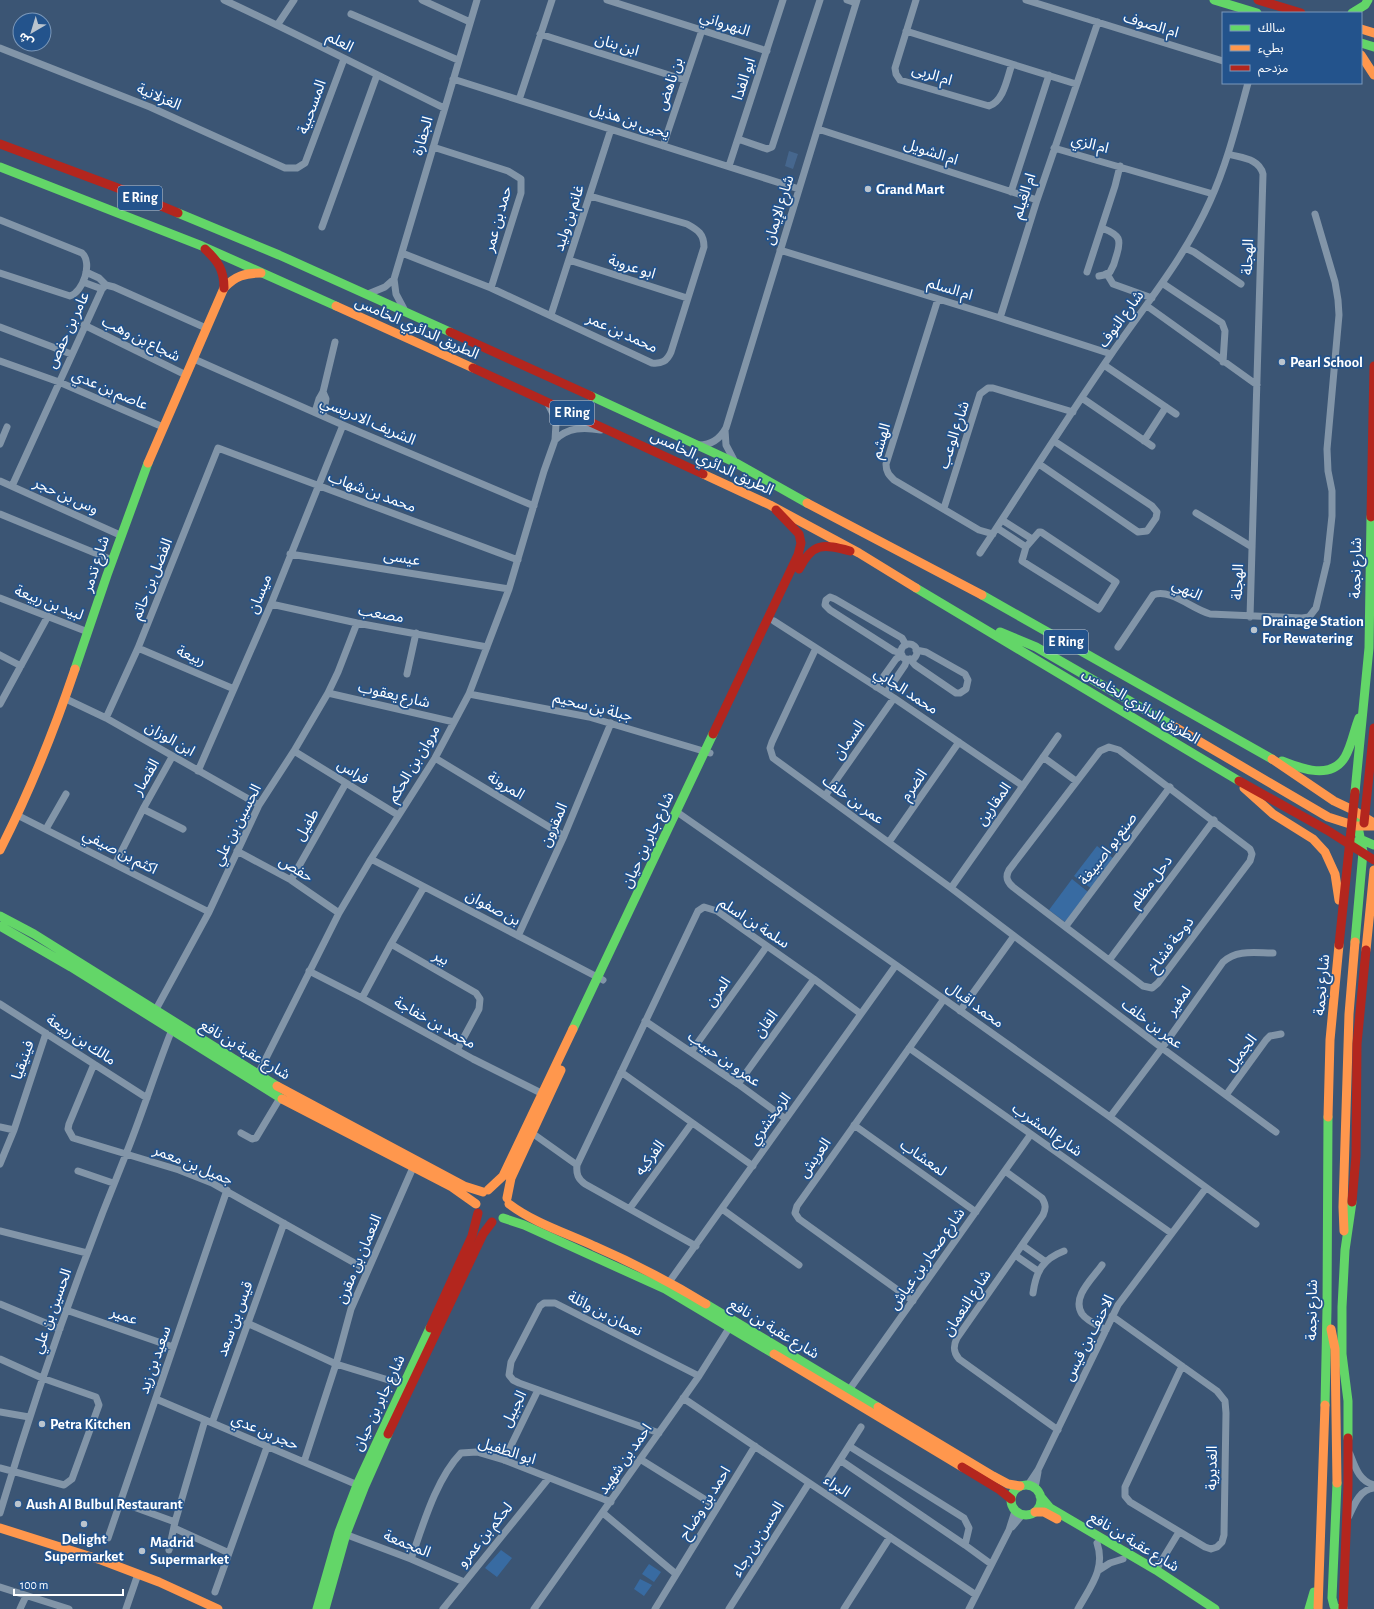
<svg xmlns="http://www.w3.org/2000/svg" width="1374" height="1609" font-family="'Alegreya Sans','Noto Sans Arabic',sans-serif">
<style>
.green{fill:#386ba2}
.water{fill:#46678e}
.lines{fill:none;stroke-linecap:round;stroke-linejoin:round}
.street{stroke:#8295a8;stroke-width:7}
.fast{stroke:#63d668;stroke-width:9}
.slow{stroke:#ff974d;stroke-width:9}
.jam{stroke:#b3261e;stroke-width:9}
.poi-dot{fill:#bac4ce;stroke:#23538c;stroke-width:1.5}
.labels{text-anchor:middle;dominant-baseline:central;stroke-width:3.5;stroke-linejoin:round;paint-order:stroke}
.shield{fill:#23538c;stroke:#bdcbdc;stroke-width:1}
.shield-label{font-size:14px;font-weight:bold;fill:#fff}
.street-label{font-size:15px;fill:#fff;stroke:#23538c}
.poi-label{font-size:15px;font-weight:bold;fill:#fff;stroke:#23538c;text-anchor:start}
</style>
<rect width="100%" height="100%" fill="#3b5574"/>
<path class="green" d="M1097 846 1114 859 1092 889 1074 876Z
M1072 879 1088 892 1065 922 1049 910Z
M501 1550 512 1558 497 1577 485 1568Z
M649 1564 661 1572 654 1582 642 1574Z
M640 1579 652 1585 644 1596 634 1589Z"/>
<path class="water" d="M789 151 798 154 793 169 785 166Z"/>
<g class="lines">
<path class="street" d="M224 0C298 34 371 72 444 108
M422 0 470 22
M607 0 767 51
M847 0 856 3
M916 0 895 68 896 74 900 80 989 106C1004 101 1007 78 1012 64
M1026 0 1223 61
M351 14 458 60
M278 24 294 0
M906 31 1076 84
M540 34 685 80
M0 48 150 107 285 168H297L305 163 344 59
M453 79 799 189
M519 100 552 0
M818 129 1037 200
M738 139 767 149 772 147 820 0
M663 146 702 30
M433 147 508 171 521 179V193L491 288
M1054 148 1213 194
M1228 154C1241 158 1259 158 1263 174L1250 617
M729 166 783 0
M1011 192 1049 75
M0 220 82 253C93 263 83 292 70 296L0 273
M322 227 377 75
M1185 248 1194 252 1241 284
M780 250 1000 318 1111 354
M402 253 491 288 652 363C662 364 667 361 671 352L704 247C704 234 698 230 687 224L590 196
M569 260 687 298
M86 272 99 278 106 285
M1087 272 1115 186 1120 166
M1107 274 1113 284 1152 298
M1099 276 1104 275 1110 272C1113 267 1115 262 1116 257 1122 239 1120 235 1102 228
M83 282 102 289
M1162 283 1222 323 1225 331 1223 362
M106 285 114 287 206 328
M368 294 385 287 394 279
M938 299 886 464C886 472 889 475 894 480L979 530 993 534
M1147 306 1257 385
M404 309 396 294 394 279 477 0
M551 315 611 129
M1000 318 1037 200 1098 22
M84 325 186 375
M0 327 71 354
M194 359 343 425 534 506
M0 361 59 382 163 427
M1104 365 1176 414
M1082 398 1152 446
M315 412 319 399 323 392 335 342
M323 416 326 399 323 392
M725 430 726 445 735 462
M555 440C568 427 584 427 601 430
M1144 441 1166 407
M0 444 7 427
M699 445C712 445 720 439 726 428L857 0
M1039 464 1138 532 1147 531 1156 518 1157 512 1152 506 1054 441
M0 481 120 535
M12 486 102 289 106 285
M944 508 980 394 988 388H993L1073 412
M1196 513 1252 547
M0 514 112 560
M1002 520 1032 539
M997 528 1026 547
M1039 532H1041L1116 582 1099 609 1022 561 1026 547Z
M980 553C1024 487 1066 419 1112 353 1146 304 1185 257 1210 201 1227 164 1237 123 1248 83
M290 554 509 589
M0 598 88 632
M271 604 357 623 487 647
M774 621 894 698 1023 786
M901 652a8 8 0 1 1 16 0a8 8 0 1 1-16 0Z
M1118 647 1153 595C1170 588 1192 609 1210 614L1302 618 1309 617 1316 608 1327 562 1332 516V491L1328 471 1327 449 1339 315 1338 300 1335 282 1315 214
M138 648 234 689
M816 648 772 742 770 748 773 758 951 888 1162 1048 1276 1132
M901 653 894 651 830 610 825 605 826 600 830 597 835 599 902 638 906 645
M0 655 21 666
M910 659 915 665 956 693H960L966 689 968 680 965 674 926 652 916 650
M407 674 416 633
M876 687 896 659 902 655
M328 693 454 722
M886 693 905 665 907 659
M469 694 589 717 710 753
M66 699 106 718 259 805
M0 704 48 616
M106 718 138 648 218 448 518 560
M1109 747 1119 750 1250 849 1252 854 1250 861 1158 983 1152 988 1143 986 1013 887C1007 882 1005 877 1009 870L1100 751Z
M294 751 398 815
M1043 757 1076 781
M435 758 564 836
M198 771 271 604 343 425
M825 796 894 698
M143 809 183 829
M677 812 896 965 1110 1117 1256 1224
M19 816 209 912
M46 829 66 794
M889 842 959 742
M237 851 291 880 339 913
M371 859 603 980
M115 864 143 809 172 757
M291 880 346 783
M951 888 1058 736
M1066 926 1170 787
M518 936 564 836 611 723
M391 944 424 887
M1110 959 1214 820
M309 971 362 998 473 1059 545 1095
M362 998 391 944 476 993 480 999 479 1009 457 1050
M0 1004 147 1098
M960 1011 1014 936
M154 1013 209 912 259 805 294 751 328 693 338 672 357 623
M645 1021 738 1084 786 1119
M909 1048 1171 1233
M691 1052 767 946
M94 1064 69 1124 68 1129 73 1138 179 1170 212 1183 367 1270
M621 1072 753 1166
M256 1078 339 913 371 859 435 758 469 694 509 589 544 471 555 440 556 424 554 416 547 402
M738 1084 814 979
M1226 1095 1266 1040 1270 1036 1281 1034
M1110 1117 1162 1048 1223 962C1237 949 1256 953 1273 953
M854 1125 976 1212
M0 1127 14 1130
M241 1133 252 1139 256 1138 280 1098
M532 1133 577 1165
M0 1164 14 1130 46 1033
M78 1171 113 1183
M1005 1171 1042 1198C1046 1205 1046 1208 1043 1215L957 1338C953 1346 953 1352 959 1359L1058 1430
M630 1208 692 1123
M722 1209 799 1265
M0 1231 87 1253
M1022 1245 1046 1262
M696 1246 585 1184C578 1179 576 1174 577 1165L698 911 704 907 717 911 814 979 861 1014
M1015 1255 1038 1271
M1102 1265C1093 1278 1071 1297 1082 1314 1087 1321 1099 1326 1106 1330
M667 1285 896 965
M1033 1293C1036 1271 1043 1259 1064 1251
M913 1301 799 1219 795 1213 797 1206 944 999
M0 1304 60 1329
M66 1310 173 1347
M1112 1316 1217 1391 1225 1401 1226 1413 1224 1535 1222 1542 1217 1547 1211 1549 1205 1547 1130 1502 1125 1496V1487L1182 1366
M247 1323 336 1364 408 1386
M0 1359 42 1378 96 1397 99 1405 72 1479 64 1485 0 1468
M847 1393 1031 1134
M683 1398 976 1595
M156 1399 360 1486
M0 1412 29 1417
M212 1423 284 1223
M659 1433 519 1383 513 1380 509 1375 511 1362 540 1306 544 1303H555L699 1376
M1350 1454C1355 1467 1359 1481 1374 1485
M640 1459 717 1507
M504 1460 538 1390
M840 1460 965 1545 969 1528 964 1518 849 1446
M304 1462 336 1364 351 1309 415 1163
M828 1479 861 1427
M1028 1485 1038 1470 1118 1305 1206 1188
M1035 1488 1038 1472
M120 1502 175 1522
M0 1513C36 1392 78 1272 126 1154 143 1112 156 1069 173 1027
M603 1513 676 1574
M1349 1516C1354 1505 1360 1489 1374 1488
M1012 1527 1022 1515
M174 1528 229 1553
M342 1533 411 1559 464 1582
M108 1538 227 1190
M965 1545 991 1564
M169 1550 175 1522 205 1420
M411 1559C423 1525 436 1479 461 1453L477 1452 504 1460 611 1502
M1099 1570 1110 1563 1123 1559
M1156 1570 1179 1532
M0 1587 69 1609
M215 1592 267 1447
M20 1609 26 1596
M126 1609 138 1574
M443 1609 548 1479
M534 1609 699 1376 731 1325
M655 1609 755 1446
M729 1609 809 1483
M844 1609 890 1537
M969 1609 1009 1530 1015 1511
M1078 1609C1090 1587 1106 1569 1097 1543"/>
<path class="fast" d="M1214 0 1257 13
M1352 13 1365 5 1368 0
M1361 43 1374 47
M0 167 202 246 336 306
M178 213 279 255 450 332
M591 396 736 463 807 503
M916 588 1239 781
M982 595 1272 759
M1000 632 1036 647 1173 726
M75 669 107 575 148 463
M1282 761C1302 769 1331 780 1345 757 1352 745 1354 730 1359 718
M1355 792 1369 648 1371 517
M1356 842 1362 840 1374 845
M0 916 34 934 277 1086
M0 926 71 967 282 1099
M1355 942 1363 852 1357 822
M573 1029 713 734
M503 1218 524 1225 665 1289 774 1354
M706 1304 878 1407
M1325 1405 1327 1309 1328 1117
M1348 1438V1401L1342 1354V1307L1345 1250 1352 1202
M1337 1483 1332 1598 1334 1606 1337 1609 1343 1608
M1011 1500a15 15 0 1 1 30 0a15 15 0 1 1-30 0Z
M1040 1496 1050 1508 1156 1570 1215 1609
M317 1609 339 1532 357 1485 430 1328
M325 1609 346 1534 364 1488 388 1434
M1309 1609 1314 1592"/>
<path class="slow" d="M1361 29 1374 33
M1361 55 1374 75
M336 306 473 368
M148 463 224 288C235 276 245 273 261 273
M703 474 770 505 859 553 916 588
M807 503 982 595
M1173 726 1328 817 1356 826H1374
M1272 759 1334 801 1353 810 1374 823
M1244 788 1273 814 1313 839 1325 852 1335 874 1339 900
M0 850C30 791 54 731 75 669
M1366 950 1374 870
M277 1086 464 1186 483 1192
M282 1099 452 1187 476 1204
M1328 1117 1330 1040 1339 945
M488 1190 503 1176 573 1029
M507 1198 511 1178 561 1070
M509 1204C534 1223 566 1233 594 1246 633 1263 670 1282 706 1304
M1344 1231 1343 1207 1349 1014 1355 942
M1331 1329 1335 1349 1337 1483
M774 1354 962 1467
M878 1407 993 1476 1008 1484 1020 1486
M1035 1512H1044L1057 1519
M0 1528 101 1560 159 1582 218 1609
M1318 1609 1325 1405"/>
<path class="jam" d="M1258 0 1301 13
M0 144 123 190 178 213
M205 249C218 261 224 270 224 288
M450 332 591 396
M473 368 703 474
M1371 517 1374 366
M799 569C813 542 823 544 850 551
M713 734 798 555 801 543 799 534 776 510
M1239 781 1327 830 1374 860
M1364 823 1374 728
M1339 945 1355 792
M1352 1202 1356 1156 1357 1044 1366 950
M430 1328 472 1236 478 1213
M388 1434 483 1234 492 1222
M962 1467 1000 1490 1011 1499
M1343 1609 1348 1485V1438"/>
</g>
<g class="poi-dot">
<circle cx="868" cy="189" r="4"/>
<circle cx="1282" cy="362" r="4"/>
<circle cx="1254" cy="630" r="4"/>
<circle cx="42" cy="1424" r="4"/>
<circle cx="18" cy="1504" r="4"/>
<circle cx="84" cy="1524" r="4"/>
<circle cx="142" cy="1551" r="4"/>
</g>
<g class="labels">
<g class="shield">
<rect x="118" y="186" width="44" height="24" rx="3"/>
<rect x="550" y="401" width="44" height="24" rx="3"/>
<rect x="1044" y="630" width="44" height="24" rx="3"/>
</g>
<g class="shield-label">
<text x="140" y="198">E Ring</text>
<text x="572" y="413">E Ring</text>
<text x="1066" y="642">E Ring</text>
</g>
<g class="street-label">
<text transform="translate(725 24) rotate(18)">النهرواني</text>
<text transform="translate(1151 25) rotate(17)">ام الصوف</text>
<text transform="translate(340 42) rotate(27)">العلم</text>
<text transform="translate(617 45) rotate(17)">ابن بنان</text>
<text transform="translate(932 75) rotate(17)">ام الربى</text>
<text transform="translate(744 79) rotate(-72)">ابو الفدا</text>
<text transform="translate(670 84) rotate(-71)">بن ناهض</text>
<text transform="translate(159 97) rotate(23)">الغزلانية</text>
<text transform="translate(312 107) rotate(-70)">المسحبية</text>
<text transform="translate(630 121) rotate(18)">يحيى بن هذيل</text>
<text transform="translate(423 136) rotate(-74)">الجفارة</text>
<text transform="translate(1090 144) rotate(15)">ام الزي</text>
<text transform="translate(931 152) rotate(18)">ام الشويل</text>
<text transform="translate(1024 196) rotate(-72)">ام الغيلم</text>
<text transform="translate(779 210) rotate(-73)">شارع الإيمان</text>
<text transform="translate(569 218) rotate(-72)">غانم بن وليد</text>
<text transform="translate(498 219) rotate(-74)">حمد بن عمر</text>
<text transform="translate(1248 257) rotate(-88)">الهجلة</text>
<text transform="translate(632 267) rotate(18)">ابو عروبة</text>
<text transform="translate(950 289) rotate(17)">ام السلم</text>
<text transform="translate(1121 319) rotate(-54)">شارع النوف</text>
<text transform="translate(417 328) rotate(24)">الطريق الدائري الخامس</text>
<text transform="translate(68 330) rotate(-65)">عامر بن حفص</text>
<text transform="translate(622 333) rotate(24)">محمد بن عمر</text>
<text transform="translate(141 339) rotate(26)">شجاع بن وهب</text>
<text transform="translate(110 390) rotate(23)">عاصم بن عدي</text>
<text transform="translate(368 421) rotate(23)">الشريف الادريسي</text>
<text transform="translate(954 435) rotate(-72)">شارع الوعب</text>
<text transform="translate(881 441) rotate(-74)">الهشم</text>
<text transform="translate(712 463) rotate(25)">الطريق الدائري الخامس</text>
<text transform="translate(372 492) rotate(20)">محمد بن شهاب</text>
<text transform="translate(66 496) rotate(24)">وس بن حجر</text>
<text transform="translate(402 558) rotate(9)">عيسى</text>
<text transform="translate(96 564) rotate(-72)">شارع تدمر</text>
<text transform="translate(1356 568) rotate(-89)">شارع نجمة</text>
<text transform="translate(152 579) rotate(-68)">الفضل بن حاتم</text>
<text transform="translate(1238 582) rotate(-88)">الهجلة</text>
<text transform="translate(1187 590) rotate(25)">النهي</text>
<text transform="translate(260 594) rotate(-68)">ميسان</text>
<text transform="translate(49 603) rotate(21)">لبيد بن ربيعة</text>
<text transform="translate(381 614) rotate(10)">مصعب</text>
<text transform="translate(191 656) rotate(23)">ربيعة</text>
<text transform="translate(906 691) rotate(33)">محمد الجابي</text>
<text transform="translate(394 695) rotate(13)">شارع يعقوب</text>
<text transform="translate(1141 706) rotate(31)">الطريق الدائري الخامس</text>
<text transform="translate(593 707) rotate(14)">جبلة بن سحيم</text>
<text transform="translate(170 739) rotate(30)">ابن الوزان</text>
<text transform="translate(849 740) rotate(-55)">السمان</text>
<text transform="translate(414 764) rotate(-59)">مروان بن الحكم</text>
<text transform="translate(353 772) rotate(32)">فراس</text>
<text transform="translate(146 777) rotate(-60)">القصار</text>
<text transform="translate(914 785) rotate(-55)">الضرم</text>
<text transform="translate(506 786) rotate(31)">المرونة</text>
<text transform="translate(853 800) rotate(36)">عمر بن خلف</text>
<text transform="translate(994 804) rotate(-55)">المقارين</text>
<text transform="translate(237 825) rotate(-63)">الحسين بن علي</text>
<text transform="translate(307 825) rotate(-60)">طفيل</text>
<text transform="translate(554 825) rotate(-66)">المقرون</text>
<text transform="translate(648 840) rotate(-65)">شارع جابر بن حيان</text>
<text transform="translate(1108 849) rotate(-53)">صنع بو اصبيغة</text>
<text transform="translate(120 852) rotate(27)">اكثم بن صيفي</text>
<text transform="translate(296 869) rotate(31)">حفص</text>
<text transform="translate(1151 882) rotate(-53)">دحل مظلم</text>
<text transform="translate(493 908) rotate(28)">بن صفوان</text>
<text transform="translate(754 923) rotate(33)">سلمة بن اسلم</text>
<text transform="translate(1171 945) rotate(-53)">دوحة فشاخ</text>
<text transform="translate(441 958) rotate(29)">بير</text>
<text transform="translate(1322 985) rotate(-85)">شارع نجمة</text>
<text transform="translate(718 992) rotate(-55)">المرن</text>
<text transform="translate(1179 1001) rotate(-55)">لمفير</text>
<text transform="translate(975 1005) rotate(36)">محمد اقبال</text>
<text transform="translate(435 1023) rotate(29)">محمد بن خفاجة</text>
<text transform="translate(766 1024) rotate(-54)">القان</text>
<text transform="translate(1152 1024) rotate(37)">عمر بن خلف</text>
<text transform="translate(81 1040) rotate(33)">مالك بن ربيعة</text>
<text transform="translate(245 1050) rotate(31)">شارع عقبة بن نافع</text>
<text transform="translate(1241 1053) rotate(-53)">الجميل</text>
<text transform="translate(724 1059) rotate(35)">عمرو بن حبيب</text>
<text transform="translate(23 1060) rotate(-71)">فينيقيا</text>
<text transform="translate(770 1119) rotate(-54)">الزمخشري</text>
<text transform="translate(1047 1130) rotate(35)">شارع المشرب</text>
<text transform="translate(650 1158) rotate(-54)">الفركيه</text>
<text transform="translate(815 1158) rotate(-55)">العريش</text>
<text transform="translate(923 1158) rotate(35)">لمعشاب</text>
<text transform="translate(193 1165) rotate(22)">جميل بن معمر</text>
<text transform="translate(359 1259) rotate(-67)">النعمان بن مقرن</text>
<text transform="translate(927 1259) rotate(-55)">شارع صحار بن عياش</text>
<text transform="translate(967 1303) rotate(-57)">شارع النعمان</text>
<text transform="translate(1312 1310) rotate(-89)">شارع نجمة</text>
<text transform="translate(52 1311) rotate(-70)">الحسين بن علي</text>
<text transform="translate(605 1314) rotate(27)">نعمان بن وائلة</text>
<text transform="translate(124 1316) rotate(19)">عمير</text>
<text transform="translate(235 1319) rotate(-70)">قيس بن سعد</text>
<text transform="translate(774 1329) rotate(31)">شارع عقبة بن نافع</text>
<text transform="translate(1089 1338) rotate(-63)">الاحنف بن قيس</text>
<text transform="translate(155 1360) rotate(-71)">سعيد بن زيد</text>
<text transform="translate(379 1403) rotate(-65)">شارع جابر بن حيان</text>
<text transform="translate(514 1409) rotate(-64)">الجبيل</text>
<text transform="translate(265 1432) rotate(23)">حجر بن عدي</text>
<text transform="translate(507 1451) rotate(18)">ابو الطفيل</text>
<text transform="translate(625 1459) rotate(-55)">احمد بن شهيد</text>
<text transform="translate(1212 1468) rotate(-89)">الغديرية</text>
<text transform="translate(837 1486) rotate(34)">البراء</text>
<text transform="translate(705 1503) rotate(-58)">احمد بن وضاح</text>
<text transform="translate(485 1535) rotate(-51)">لحكم بن عمرو</text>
<text transform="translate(758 1539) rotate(-58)">الحسن بن رجاء</text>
<text transform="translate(1134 1542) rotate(31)">شارع عقبة بن نافع</text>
<text transform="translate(407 1544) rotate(22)">المجمعة</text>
</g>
<g class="poi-label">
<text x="876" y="189">Grand Mart</text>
<text x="1290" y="362">Pearl School</text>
<text x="1262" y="621">Drainage Station<tspan x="1262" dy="17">For Rewatering</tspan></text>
<text x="50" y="1424">Petra Kitchen</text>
<text x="26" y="1504">Aush Al Bulbul Restaurant</text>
<text x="84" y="1539" text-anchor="middle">Delight<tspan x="84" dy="17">Supermarket</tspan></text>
<text x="150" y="1542">Madrid<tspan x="150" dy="17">Supermarket</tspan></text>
</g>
</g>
<rect x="1222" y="12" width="140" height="72" fill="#23538c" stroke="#7b98ba"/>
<rect x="1230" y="25" width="20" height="6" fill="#63d668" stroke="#7b98ba"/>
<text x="1258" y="32" font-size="12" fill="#ffffff">سالك</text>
<rect x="1230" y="45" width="20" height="6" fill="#ff974d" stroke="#7b98ba"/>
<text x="1258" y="52" font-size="12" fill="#ffffff">بطيء</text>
<rect x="1230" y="65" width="20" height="6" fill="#b3261e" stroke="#7b98ba"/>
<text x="1258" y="72" font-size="12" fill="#ffffff">مزدحم</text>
<g transform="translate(32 32) rotate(218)"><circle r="19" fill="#23538c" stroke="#7b98ba"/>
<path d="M0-3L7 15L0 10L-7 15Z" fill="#bac4ce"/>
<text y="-6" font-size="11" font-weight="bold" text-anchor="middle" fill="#ffffff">ش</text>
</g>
<path d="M14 1589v6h109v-6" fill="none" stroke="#ffffff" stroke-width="2"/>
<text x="20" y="1589" font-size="12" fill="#ffffff" stroke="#23538c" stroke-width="3" paint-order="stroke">100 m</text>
</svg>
